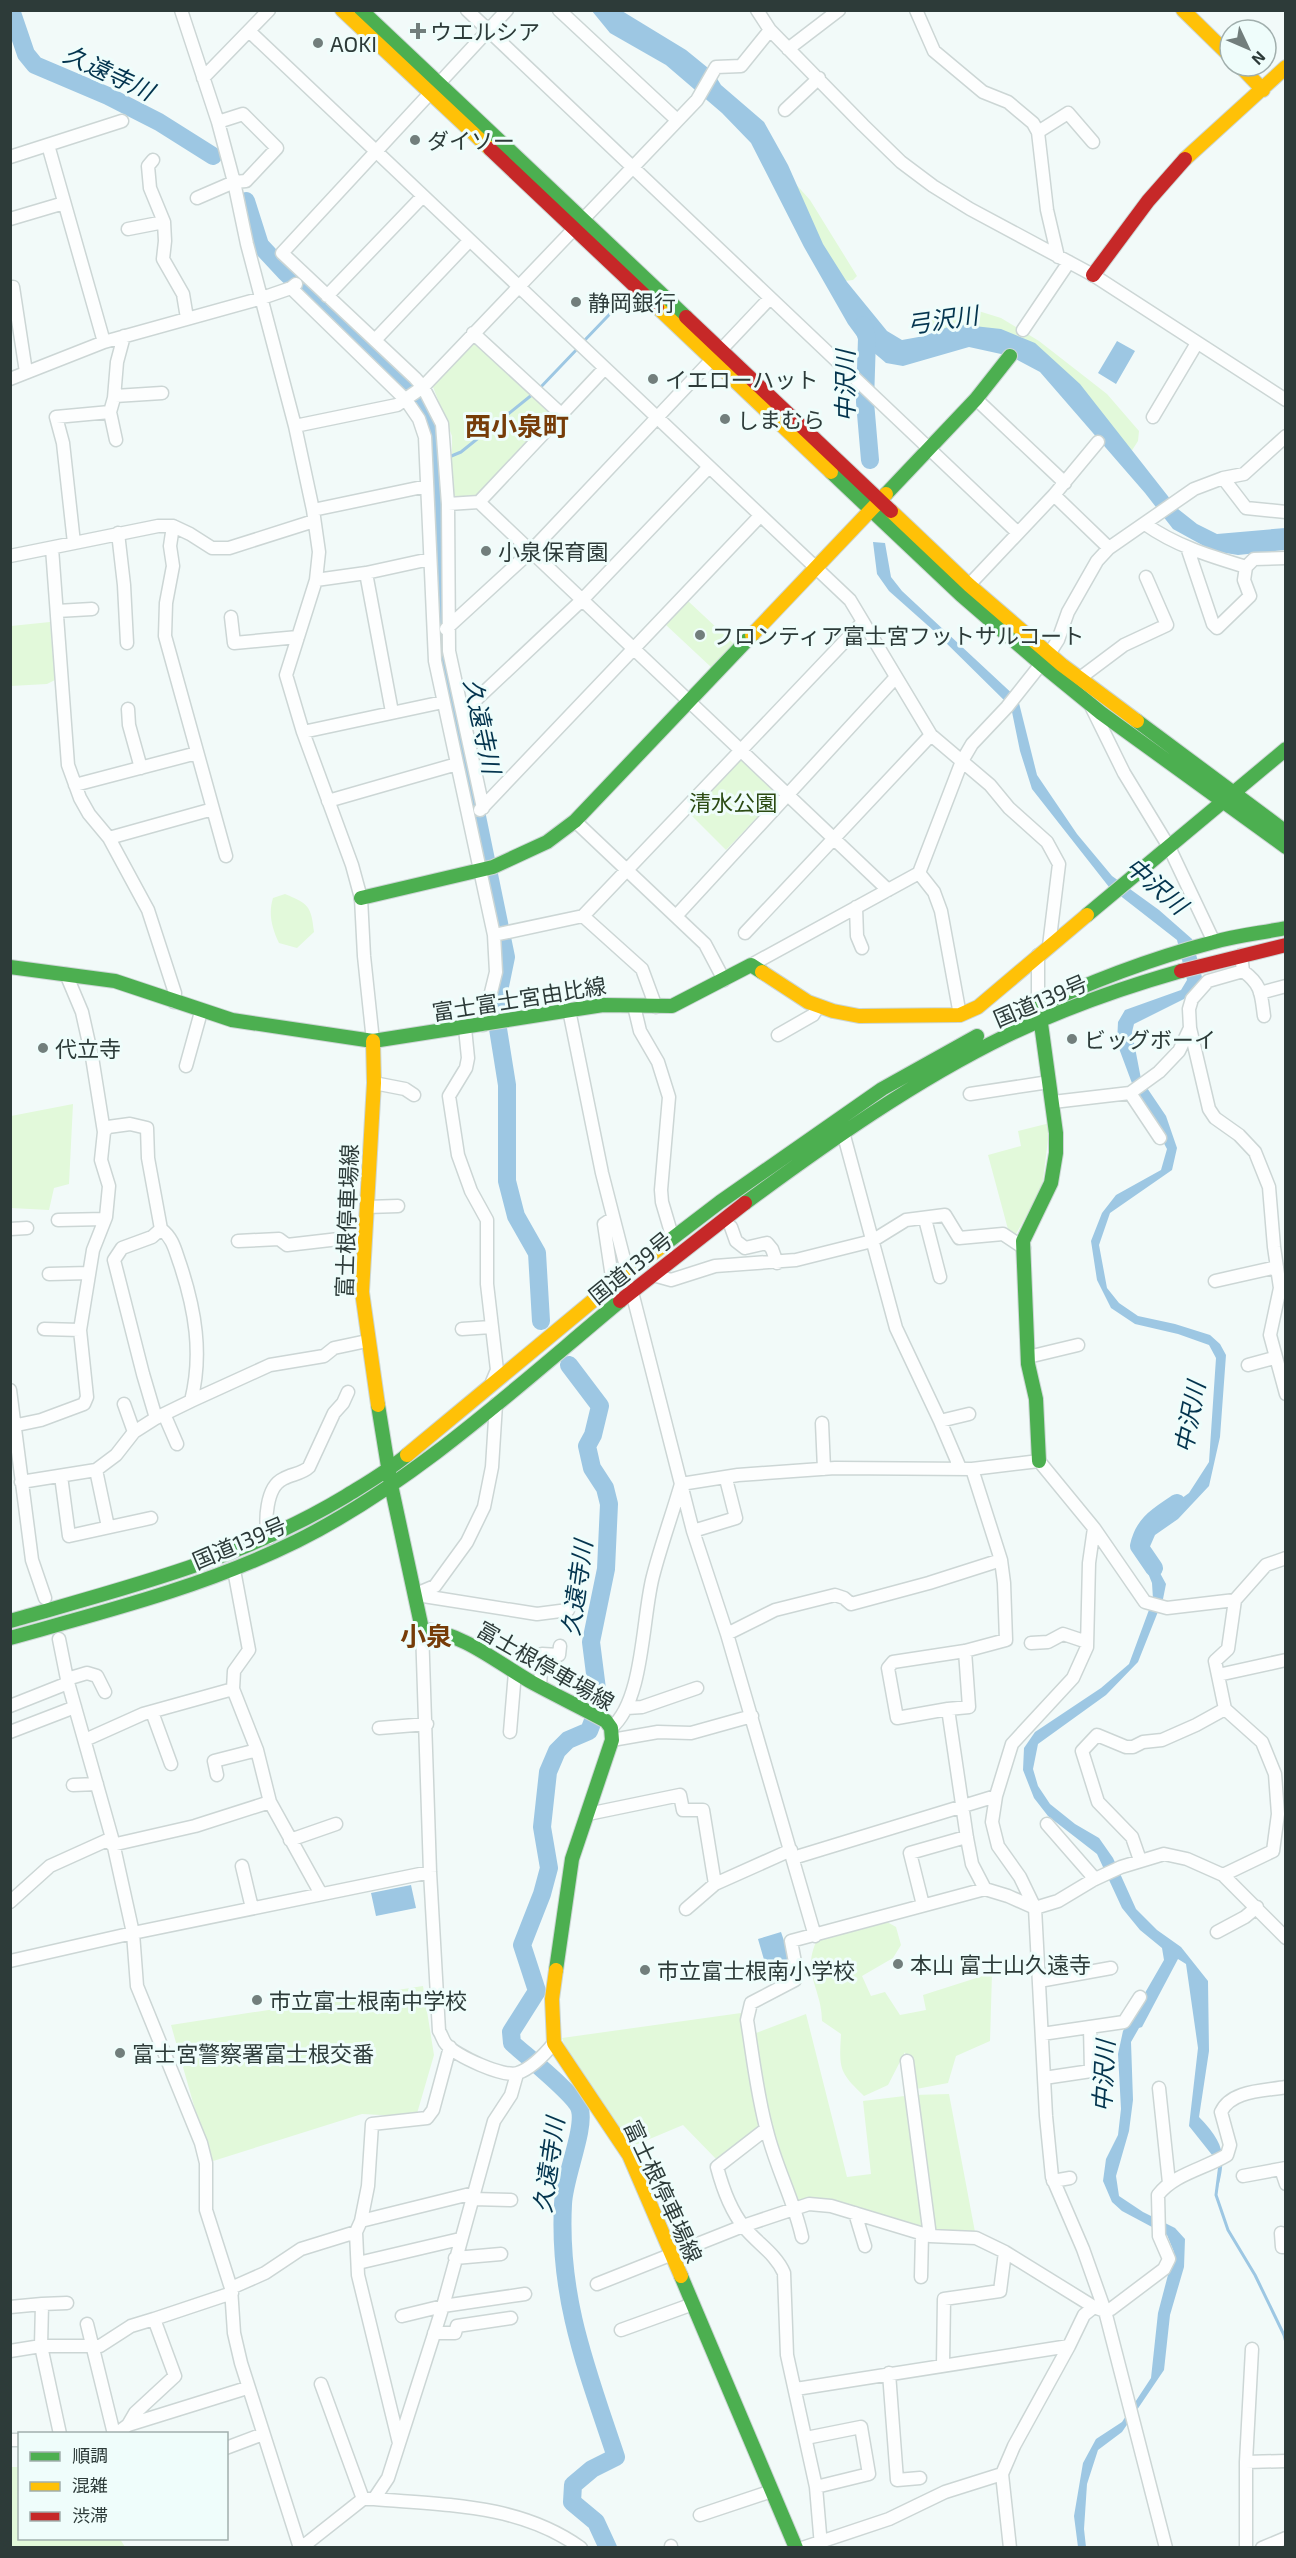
<svg xmlns="http://www.w3.org/2000/svg" width="1296" height="2558" font-family="'Exo 2','Noto Sans JP',sans-serif">
<style>
.green{fill:#e2f9da}
.water{fill:#9dc7e3}
.lines{fill:none;stroke-linecap:round;stroke-linejoin:round}
.stream{stroke:#9dc7e3;stroke-width:3}
.river{stroke:#9dc7e3;stroke-width:18}
.street-casing{stroke:#ccd6d5;stroke-width:15}
.fast-casing{stroke:#ccd6d5;stroke-width:16}
.slow-casing{stroke:#ccd6d5;stroke-width:16}
.jam-casing{stroke:#ccd6d5;stroke-width:16}
.street{stroke:#fdfefe;stroke-width:12}
.fast{stroke:#4caf50;stroke-width:14}
.slow{stroke:#ffc107;stroke-width:14}
.jam{stroke:#c62828;stroke-width:14}
.poi-dot{fill:#727e7c;stroke:#effdfb;stroke-width:2}
.labels{text-anchor:middle;dominant-baseline:central;stroke-width:6;stroke-linejoin:round;paint-order:stroke}
.poi-label{font-size:22px;fill:#2d3b39;stroke:#effdfb;text-anchor:start}
.park-label{font-size:22px;fill:#2b4b13;stroke:#effdfb}
.street-label{font-size:22px;fill:#2d3b39;stroke:#effdfb}
.water-label{font-size:24px;font-style:italic;fill:#03344e;stroke:#effdfb}
.quarter-label{font-size:26px;font-weight:bold;fill:#763c08;stroke:#effdfb}
</style>
<rect width="100%" height="100%" fill="#f2faf9"/>
<path class="green" d="M793 181 810 200 857 276 853 280 845 281 830 269Z
M947 309H972L1001 318 1039 341 1107 394 1139 431 1138 441 1131 452 1036 355 934 334 924 324Z
M476 341 554 415 476 496 452 497V436L433 387Z
M688 601 734 644 712 668 666 625Z
M50 622 55 680 47 684 11 686V626Z
M742 758 780 794 726 850 687 811Z
M285 894C309 904 311 906 314 932L297 948 279 943C272 928 268 914 273 898Z
M73 1104 69 1184 54 1188 49 1210 11 1208V1116Z
M1050 1123 1042 1188 1016 1234 1009 1233 988 1155 1021 1146 1018 1131Z
M880 1918 896 1927 901 1945 893 1958 862 1976 871 1996 885 1992 900 2015 926 2010 923 1995 992 1973 990 2041 956 2056 948 2083 911 2090 905 2052 888 2085 864 2096C839 2072 839 2069 841 2034L822 2021C822 1989 801 1973 817 1940Z
M423 1986 434 2055 416 2117 362 2114 210 2162 171 2025Z
M741 2013 765 2124 717 2160 683 2125 633 2146 572 2063 562 2038Z
M806 2014 847 2177 871 2174 863 2101 913 2095 949 2094 975 2232H935L792 2205 780 2176 751 2035Z
M10 2467H19L20 2538 120 2539 125 2547H11Z"/>
<path class="water" d="M592 11H622L686 50 713 72 721 85 764 122 788 165 823 244 847 282 887 331 902 340 924 336 956 324 1001 329 1035 343 1080 384 1178 509 1197 524 1217 534 1285 528V550L1238 555 1213 551 1173 529 1145 493 1040 372 1010 356 969 347 903 366 886 363 879 357 862 343 848 324 804 247 751 143 722 113 666 65 610 33Z
M1117 341 1135 351 1116 384 1098 373Z
M873 542 885 543 891 577 902 591 1018 699 1037 775 1077 834 1112 876 1159 910 1192 939 1203 981 1184 999 1134 1024 1132 1032 1141 1079 1166 1116 1177 1148 1172 1170 1110 1213 1099 1245 1107 1288 1119 1303 1138 1316 1175 1324 1210 1335 1220 1344 1226 1355 1220 1437 1209 1486 1178 1519 1155 1535 1148 1551 1166 1584 1163 1599 1138 1662 1106 1695 1038 1744 1033 1769 1038 1786 1050 1804 1075 1824 1099 1838 1113 1858 1136 1909 1157 1930 1181 1947 1208 1981 1209 2051 1199 2117C1223 2142 1227 2154 1218 2188L1220 2165 1189 2126 1198 2048 1186 1964 1178 1959 1142 2027 1139 2028 1131 2042 1133 2100 1129 2131 1116 2176 1119 2196 1143 2212 1175 2228 1185 2239 1184 2267 1170 2315 1164 2370 1122 2432 1098 2450 1087 2484 1084 2529 1086 2547H1078L1074 2516 1083 2463 1096 2439 1122 2422 1151 2378 1158 2313 1174 2252 1167 2235 1122 2211 1112 2202 1103 2181 1106 2159 1118 2135 1121 2109 1118 2054 1123 2031 1164 1960 1162 1948 1140 1930 1122 1908 1097 1854 1048 1816 1034 1798 1023 1770 1024 1748 1035 1732 1101 1688 1129 1664 1153 1599 1152 1583 1139 1551 1140 1539 1156 1517 1189 1493 1209 1462 1216 1358 1209 1345 1178 1334 1135 1324 1111 1308 1097 1280 1091 1241 1102 1213 1116 1195 1161 1170 1167 1149 1133 1086 1117 1043 1118 1022 1125 1010 1181 990 1187 980 1177 940 1109 887 1032 789 1020 751 1011 707 934 631 889 591 877 574Z
M411 1885 416 1908 376 1916 371 1893Z
M781 1932 794 1970 769 1977 758 1939Z"/>
<g class="lines">
<path class="stream" d="M583 342 628 295
M538 390 579 347
M449 457 461 452 533 394
M436 458H439
M1220 2164 1216 2195 1228 2230 1255 2275 1284 2335 1286 2343"/>
<path class="river" d="M11 10 26 54 35 65 108 96 159 122 213 156
M246 201 260 245 285 272 410 389C422 406 430 422 436 442V582L440 637 506 957 495 1010 507 1085V1181L516 1216 537 1253 541 1321
M863 325 867 338 865 402 870 460
M569 1365 600 1406 593 1435 587 1446 592 1468 605 1488 609 1504 606 1569 591 1642 599 1705 589 1731 568 1740 557 1751 548 1772 542 1827 549 1868 542 1894 522 1945 537 1991 511 2032 512 2043C525 2055 577 2096 580 2110 585 2130 564 2178 563 2204 558 2298 587 2370 616 2457L592 2469 573 2485 572 2502 596 2522 608 2548
M1154 1568 1139 1546C1144 1523 1158 1516 1177 1503"/>
<g class="street-casing">
<path id="street" d="M181 10 218 122 234 182 247 244 295 426 313 510 319 552 316 580 286 675 303 732 352 865 361 898 364 956 373 1041
M467 10 1018 533
M559 10 677 120
M757 10 770 30 863 125 901 162 933 186 970 209 1093 275 1286 400
M916 10 934 51 983 92 1008 102 1033 123 1038 132 1047 210 1058 257
M249 31 850 600 931 735 990 785 1009 808 1047 842 1059 864 1049 946
M788 49 839 10
M203 78 269 10
M785 110 819 78
M1038 132 1068 113 1093 142
M48 145 104 342
M10 157 122 121
M153 160 148 166 150 188 164 222 165 241 163 259 183 294 187 318
M197 198 234 182 246 181 277 148 243 114 218 122
M10 219 64 203
M128 229 164 222
M10 287H13L26 372
M291 288 406 400 419 419 425 437 435 661 494 935 496 972 483 1025
M327 296 422 197
M1023 330 1069 262
M473 333 561 414
M375 340 469 241
M10 379 104 342 262 298 291 288 296 284
M115 396 162 393
M976 399 1065 483
M1153 417 1197 343
M295 426 397 405 423 387 697 100 716 67 741 66 770 30
M116 440 110 412 114 398 117 362 124 336
M1223 478 1246 508 1286 512
M1054 495 1109 548
M479 502 605 368
M448 504 479 502 888 890
M313 510 427 486
M1145 524C1176 546 1210 556 1246 567L1254 559 1286 558
M118 533 124 585 127 643
M74 543 63 443 56 417 110 412
M1187 547 1213 624 1217 628 1250 596 1244 580 1246 567
M52 548 68 765 80 798 89 814 109 838 148 910 175 993 174 1002
M10 556 158 526H173L190 534 212 548H229L314 521
M366 573 392 712
M316 580 366 573 430 559
M969 585 1054 495 1098 442
M57 611 92 609
M231 617 234 643 298 637
M446 629 530 552 770 298
M1080 678 1124 645 1167 625 1146 577
M1091 706 1124 773 1169 847 1214 942
M128 709 129 725 141 768
M463 712 582 600 709 467
M303 732 443 702
M75 785 197 753
M328 801 457 764
M483 808 449 651 448 504 442 424 423 387 415 378 282 253 507 10
M213 809 226 856
M480 810 760 516
M575 821 705 944 724 980
M109 838 213 809 165 636 166 603 173 566 170 546 173 526
M919 873 934 892 941 911 960 1015
M856 907 857 936 862 948
M677 915 896 677
M583 916 642 969 656 1007
M745 933 931 735
M494 935 583 916 863 622
M1038 955V1005
M751 965 919 873 962 761 972 744 1007 707 1049 654 1058 640 1068 612 1097 561 1109 548 1194 489 1223 478 1244 474 1286 436
M1243 971C1262 985 1261 994 1264 1016
M66 974 82 1012 92 1057 104 1132
M1260 993 1286 986
M634 1006 640 1031 658 1062 669 1097 661 1190 662 1202 673 1239
M569 1010 602 1173 625 1263
M465 1028 468 1058 466 1068 449 1096 458 1155 471 1191 487 1220V1284L497 1370 492 1382
M1190 1028 1209 1109 1215 1118 1239 1135 1255 1152 1269 1187 1274 1247 1280 1288 1270 1335 1286 1394
M778 1035 813 1015 818 1007
M186 1066 201 1012
M374 1083 405 1089 414 1095
M1130 1093 1160 1138
M970 1094 1049 1082
M1053 1102 1130 1093 1159 1072 1179 1051 1190 1028 1189 1009 1192 999 1208 981 1243 971 1241 955
M843 1132 896 1328 940 1421 960 1468
M367 1207 398 1206
M925 1219 940 1277
M58 1220 105 1219
M731 1227 736 1241 745 1248 767 1243 772 1249 777 1263
M10 1229 27 1228
M161 1229C173 1238 175 1250 180 1264 195 1309 203 1354 191 1401
M238 1241 279 1239 287 1245 365 1236
M49 1274 89 1273
M653 1275 671 1280 715 1266 796 1260 872 1241 906 1220 945 1215 959 1238 1003 1234 1024 1248
M1215 1281 1277 1267
M613 1284 604 1224 613 1218
M632 1292 693 1531 727 1634 815 1936
M44 1329 80 1330
M462 1329 491 1327
M1028 1357 1078 1345
M1248 1365 1274 1358
M10 1390 32 1560 45 1598
M124 1404 134 1432
M164 1414 177 1444
M940 1421 969 1414
M822 1423 824 1469
M17 1425 41 1420 84 1404 87 1397 80 1330 93 1250 106 1217 109 1186 101 1160 104 1132 108 1127 130 1124 147 1128 148 1158 161 1229 152 1237 122 1248 114 1260 143 1374 156 1418
M972 1469 1001 1560 1004 1583 1006 1640 965 1651 893 1662 888 1668 897 1718 948 1709 967 1838 972 1864 985 1889
M96 1470 108 1527
M61 1476 69 1536 151 1518
M21 1482 96 1470 116 1455 134 1432 156 1418 191 1401 270 1365 324 1356 334 1348 367 1341
M1094 1528 1089 1563 1087 1647 1073 1678 1012 1744 996 1796 992 1822 998 1846 1020 1877 1035 1908 1046 2116 1052 2177 1083 2249 1105 2311 1166 2548
M693 1531 736 1518 726 1479
M269 1538C264 1522 266 1487 283 1479 291 1474 302 1474 309 1467L334 1413 343 1403 348 1392
M416 1594 435 1586 467 1542 484 1507 492 1467 496 1404
M417 1595 537 1614 568 1610
M422 1629 430 1872 439 2031C442 2035 443 2041 446 2044 456 2056 504 2078 518 2073 532 2068 545 2054 554 2043
M727 1634 775 1610 835 1595 844 1598 851 1604 929 1583 1001 1560
M59 1639 67 1679 112 1838 133 1933 137 1986 201 2143 206 2163V2210L231 2288 234 2333 241 2363 300 2548
M1031 1643 1048 1642 1063 1634 1087 1642
M1218 1675 1286 1660
M67 1679 87 1673 97 1676 105 1692
M540 1686 542 1654 559 1655 560 1646
M233 1689 234 1671 249 1650 234 1570
M10 1706 68 1683
M627 1708 642 1707 697 1688
M948 1709 969 1707 965 1651
M152 1712 171 1764
M379 1728 427 1724
M611 1728C644 1701 642 1617 653 1576 661 1545 672 1515 681 1484L738 1475 835 1468 972 1469 1039 1461 1094 1528 1145 1602 1167 1608 1235 1600 1266 1565 1286 1558
M10 1732 75 1707
M510 1732 515 1672
M85 1740 143 1714 233 1689 257 1750 270 1802 321 1894
M612 1740 658 1732 691 1733 752 1716
M217 1775 214 1761 257 1750
M73 1785 97 1784
M588 1814 680 1795 683 1810H703L715 1884
M1047 1824 1095 1879
M290 1840 336 1824
M112 1845 195 1826 270 1802
M793 1858 996 1796
M1140 1860 1132 1837 1098 1802 1082 1751 1097 1735 1126 1747H1133L1143 1742 1162 1740 1196 1725 1225 1709
M242 1866 252 1908
M1223 1875 1273 1851 1278 1814 1275 1774 1262 1742 1225 1709 1215 1661 1228 1649 1235 1600
M10 1902 50 1866 112 1838
M923 1905 910 1853 966 1837
M686 1909 715 1884 791 1850
M1217 1932 1245 1917 1257 1907
M10 1961 133 1933 430 1872
M1039 1981 1111 1968
M1042 2034 1124 2022 1140 1997
M907 2061 930 2236
M1044 2078 1091 2071 1090 2027
M1159 2088 1169 2183
M766 2129 717 2167C722 2186 731 2211 744 2227 757 2243 776 2254 784 2273L787 2355 816 2487 821 2546
M1281 2169 1286 2184
M1243 2176 1286 2168
M1053 2181 1070 2178
M473 2199 511 2200
M855 2213 865 2246
M361 2221 474 2193
M1281 2233 1282 2247H1286
M802 2237C794 2200 776 2168 767 2131 757 2095 753 2057 747 2020L751 2003 795 1980 797 1973 791 1941 985 1889 1008 1896 1035 1908 1058 1901 1093 1880 1121 1867 1164 1854 1187 1859 1223 1875 1286 1938
M455 2258 501 2254
M358 2263 460 2239
M921 2277 922 2234
M597 2284 743 2226 809 2204 831 2206 930 2236 976 2238 1005 2252 1094 2307
M231 2288 265 2273 301 2249 356 2232
M42 2304 67 2303
M10 2307 42 2304 41 2346 60 2434
M402 2316 443 2306 525 2294
M87 2324 114 2434
M621 2330 693 2304
M434 2333H455L457 2326 511 2318
M10 2351 41 2346H100L131 2326 154 2319
M943 2365 944 2299 1000 2291 1005 2252
M889 2373 897 2480 920 2478
M321 2384 363 2499
M796 2389 1069 2346
M128 2425 247 2388
M116 2434 128 2425 135 2413 175 2376 154 2319 232 2293
M806 2438 861 2427 869 2474 816 2487
M10 2440H20
M399 2443 358 2275 356 2232 361 2221 368 2186 372 2124 427 2118 433 2110 450 2047
M226 2448 263 2434
M1246 2462 1286 2461
M1002 2474 1010 2548
M374 2499C446 2505 520 2504 581 2548
M700 2515 772 2491
M671 2546V2548
M301 2548 363 2499H374L388 2478 443 2306 494 2121 511 2095 517 2074
M802 2548 889 2519 945 2492 1002 2474 1014 2446 1069 2346 1084 2315 1094 2307 1105 2311 1111 2309 1164 2269 1169 2259 1159 2236 1158 2195C1174 2174 1204 2169 1227 2155L1230 2145 1221 2112C1231 2090 1264 2091 1286 2087
M1246 2548V2462L1252 2349
M1262 2548 1286 2538"/>
</g>
<g class="fast-casing">
<path id="fast" d="M361 10 686 317
M831 472 961 595 1041 664 1101 713 1286 847
M886 494 976 399 1010 356
M1137 721 1286 832
M361 898 493 867 547 842 575 821 752 635
M1087 915 1286 749
M10 967 115 981 232 1020 373 1041 603 1005 672 1006 751 965 762 972
M1039 1009 1056 1133V1153L1051 1183 1023 1241 1028 1364 1036 1399 1039 1461
M1013 1018C1077 987 1145 960 1214 942 1238 935 1262 933 1286 928
M745 1203C828 1142 914 1081 1006 1036 1062 1009 1121 988 1181 971
M665 1244 720 1202 882 1089 977 1036
M378 1405 391 1485 422 1629C465 1634 496 1662 533 1683 557 1696 582 1708 606 1721L611 1728 612 1740 572 1859 556 1970
M10 1621C128 1587 240 1560 346 1496 367 1483 388 1471 407 1455
M10 1638C107 1611 206 1586 297 1541 414 1483 520 1384 620 1301
M681 2276 796 2548"/>
</g>
<g class="slow-casing">
<path id="slow" d="M342 10 490 149
M1183 10 1230 56
M1240 66 1263 90
M1185 159 1286 67
M657 307 831 472
M891 511 969 585 1062 665 1137 721
M752 635 886 494
M762 972 808 1002 833 1011 859 1016 960 1015 978 1007 1087 915
M373 1041 374 1083 362 1292 378 1405
M407 1455 613 1284 665 1244
M556 1970 552 1999 554 2043 629 2155 681 2276"/>
</g>
<g class="jam-casing">
<path id="jam" d="M490 149 657 307
M1093 275 1148 201 1185 159
M686 317 891 511
M1181 971 1286 945
M620 1301 745 1203"/>
</g>
<use href="#street" class="street"/>
<use href="#fast" class="fast"/>
<use href="#slow" class="slow"/>
<use href="#jam" class="jam"/>
</g>
<g class="poi-dot">
<path d="M415 22h6v6h6v6h-6v6h-6v-6h-6v-6h6z"/>
<circle cx="318" cy="43" r="6"/>
<circle cx="415" cy="140" r="6"/>
<circle cx="576" cy="302" r="6"/>
<circle cx="653" cy="379" r="6"/>
<circle cx="725" cy="419" r="6"/>
<circle cx="486" cy="551" r="6"/>
<circle cx="700" cy="635" r="6"/>
<circle cx="1072" cy="1039" r="6"/>
<circle cx="43" cy="1048" r="6"/>
<circle cx="898" cy="1964" r="6"/>
<circle cx="645" cy="1970" r="6"/>
<circle cx="257" cy="2000" r="6"/>
<circle cx="120" cy="2053" r="6"/>
</g>
<g class="labels">
<g class="poi-label">
<text x="430" y="31">ウエルシア</text>
<text x="330" y="43">AOKI</text>
<text x="427" y="140">ダイソー</text>
<text x="588" y="302">静岡銀行</text>
<text x="665" y="379">イエローハット</text>
<text x="737" y="419">しまむら</text>
<text x="498" y="551">小泉保育園</text>
<text x="712" y="635">フロンティア富士宮フットサルコート</text>
<text x="1084" y="1039">ビッグボーイ</text>
<text x="55" y="1048">代立寺</text>
<text x="910" y="1964">本山 富士山久遠寺</text>
<text x="657" y="1970">市立富士根南小学校</text>
<text x="269" y="2000">市立富士根南中学校</text>
<text x="132" y="2053">富士宮警察署富士根交番</text>
</g>
<g class="park-label">
<text x="733" y="802">清水公園</text>
</g>
<g class="street-label">
<text transform="translate(519 998) rotate(-9)">富士富士宮由比線</text>
<text transform="translate(1040 1000) rotate(-23)">国道139号</text>
<text transform="translate(346 1221) rotate(-88)">富士根停車場線</text>
<text transform="translate(630 1267) rotate(-39)">国道139号</text>
<text transform="translate(239 1542) rotate(-23)">国道139号</text>
<text transform="translate(546 1665) rotate(30)">富士根停車場線</text>
<text transform="translate(664 2191) rotate(65)">富士根停車場線</text>
</g>
<g class="water-label">
<text transform="translate(109 72) rotate(25)">久遠寺川</text>
<text transform="translate(942 319) rotate(-8)">弓沢川</text>
<text transform="translate(844 386) rotate(-90)">中沢川</text>
<text transform="translate(483 726) rotate(78)">久遠寺川</text>
<text transform="translate(1157 885) rotate(41)">中沢川</text>
<text transform="translate(1189 1417) rotate(-79)">中沢川</text>
<text transform="translate(576 1588) rotate(-82)">久遠寺川</text>
<text transform="translate(1103 2076) rotate(-87)">中沢川</text>
<text transform="translate(548 2165) rotate(-82)">久遠寺川</text>
</g>
<g class="quarter-label">
<text x="517" y="425">西小泉町</text>
<text x="426" y="1635">小泉</text>
</g>
</g>
<rect width="1296" height="2558" fill="none" stroke="#2d3b39" stroke-width="24"/>
<rect x="18" y="2432" width="210" height="108" fill="#effdfb" stroke="#a1afad" stroke-width="1.5"/>
<rect x="30" y="2452" width="30" height="9" fill="#4caf50" stroke="#a1afad" stroke-width="1.5"/>
<text x="72" y="2462" font-size="18" fill="#2d3b39">順調</text>
<rect x="30" y="2482" width="30" height="9" fill="#ffc107" stroke="#a1afad" stroke-width="1.5"/>
<text x="72" y="2492" font-size="18" fill="#2d3b39">混雑</text>
<rect x="30" y="2512" width="30" height="9" fill="#c62828" stroke="#a1afad" stroke-width="1.5"/>
<text x="72" y="2522" font-size="18" fill="#2d3b39">渋滞</text>
<g transform="translate(1248 48) rotate(134)"><circle r="28" fill="#effdfb" stroke="#a1afad" stroke-width="1.5"/>
<path d="M0-4.5L10 22L0 15L-10 22Z" fill="#727e7c"/>
<text y="-9" font-size="16" font-weight="bold" text-anchor="middle" fill="#2d3b39">N</text>
</g>
</svg>
